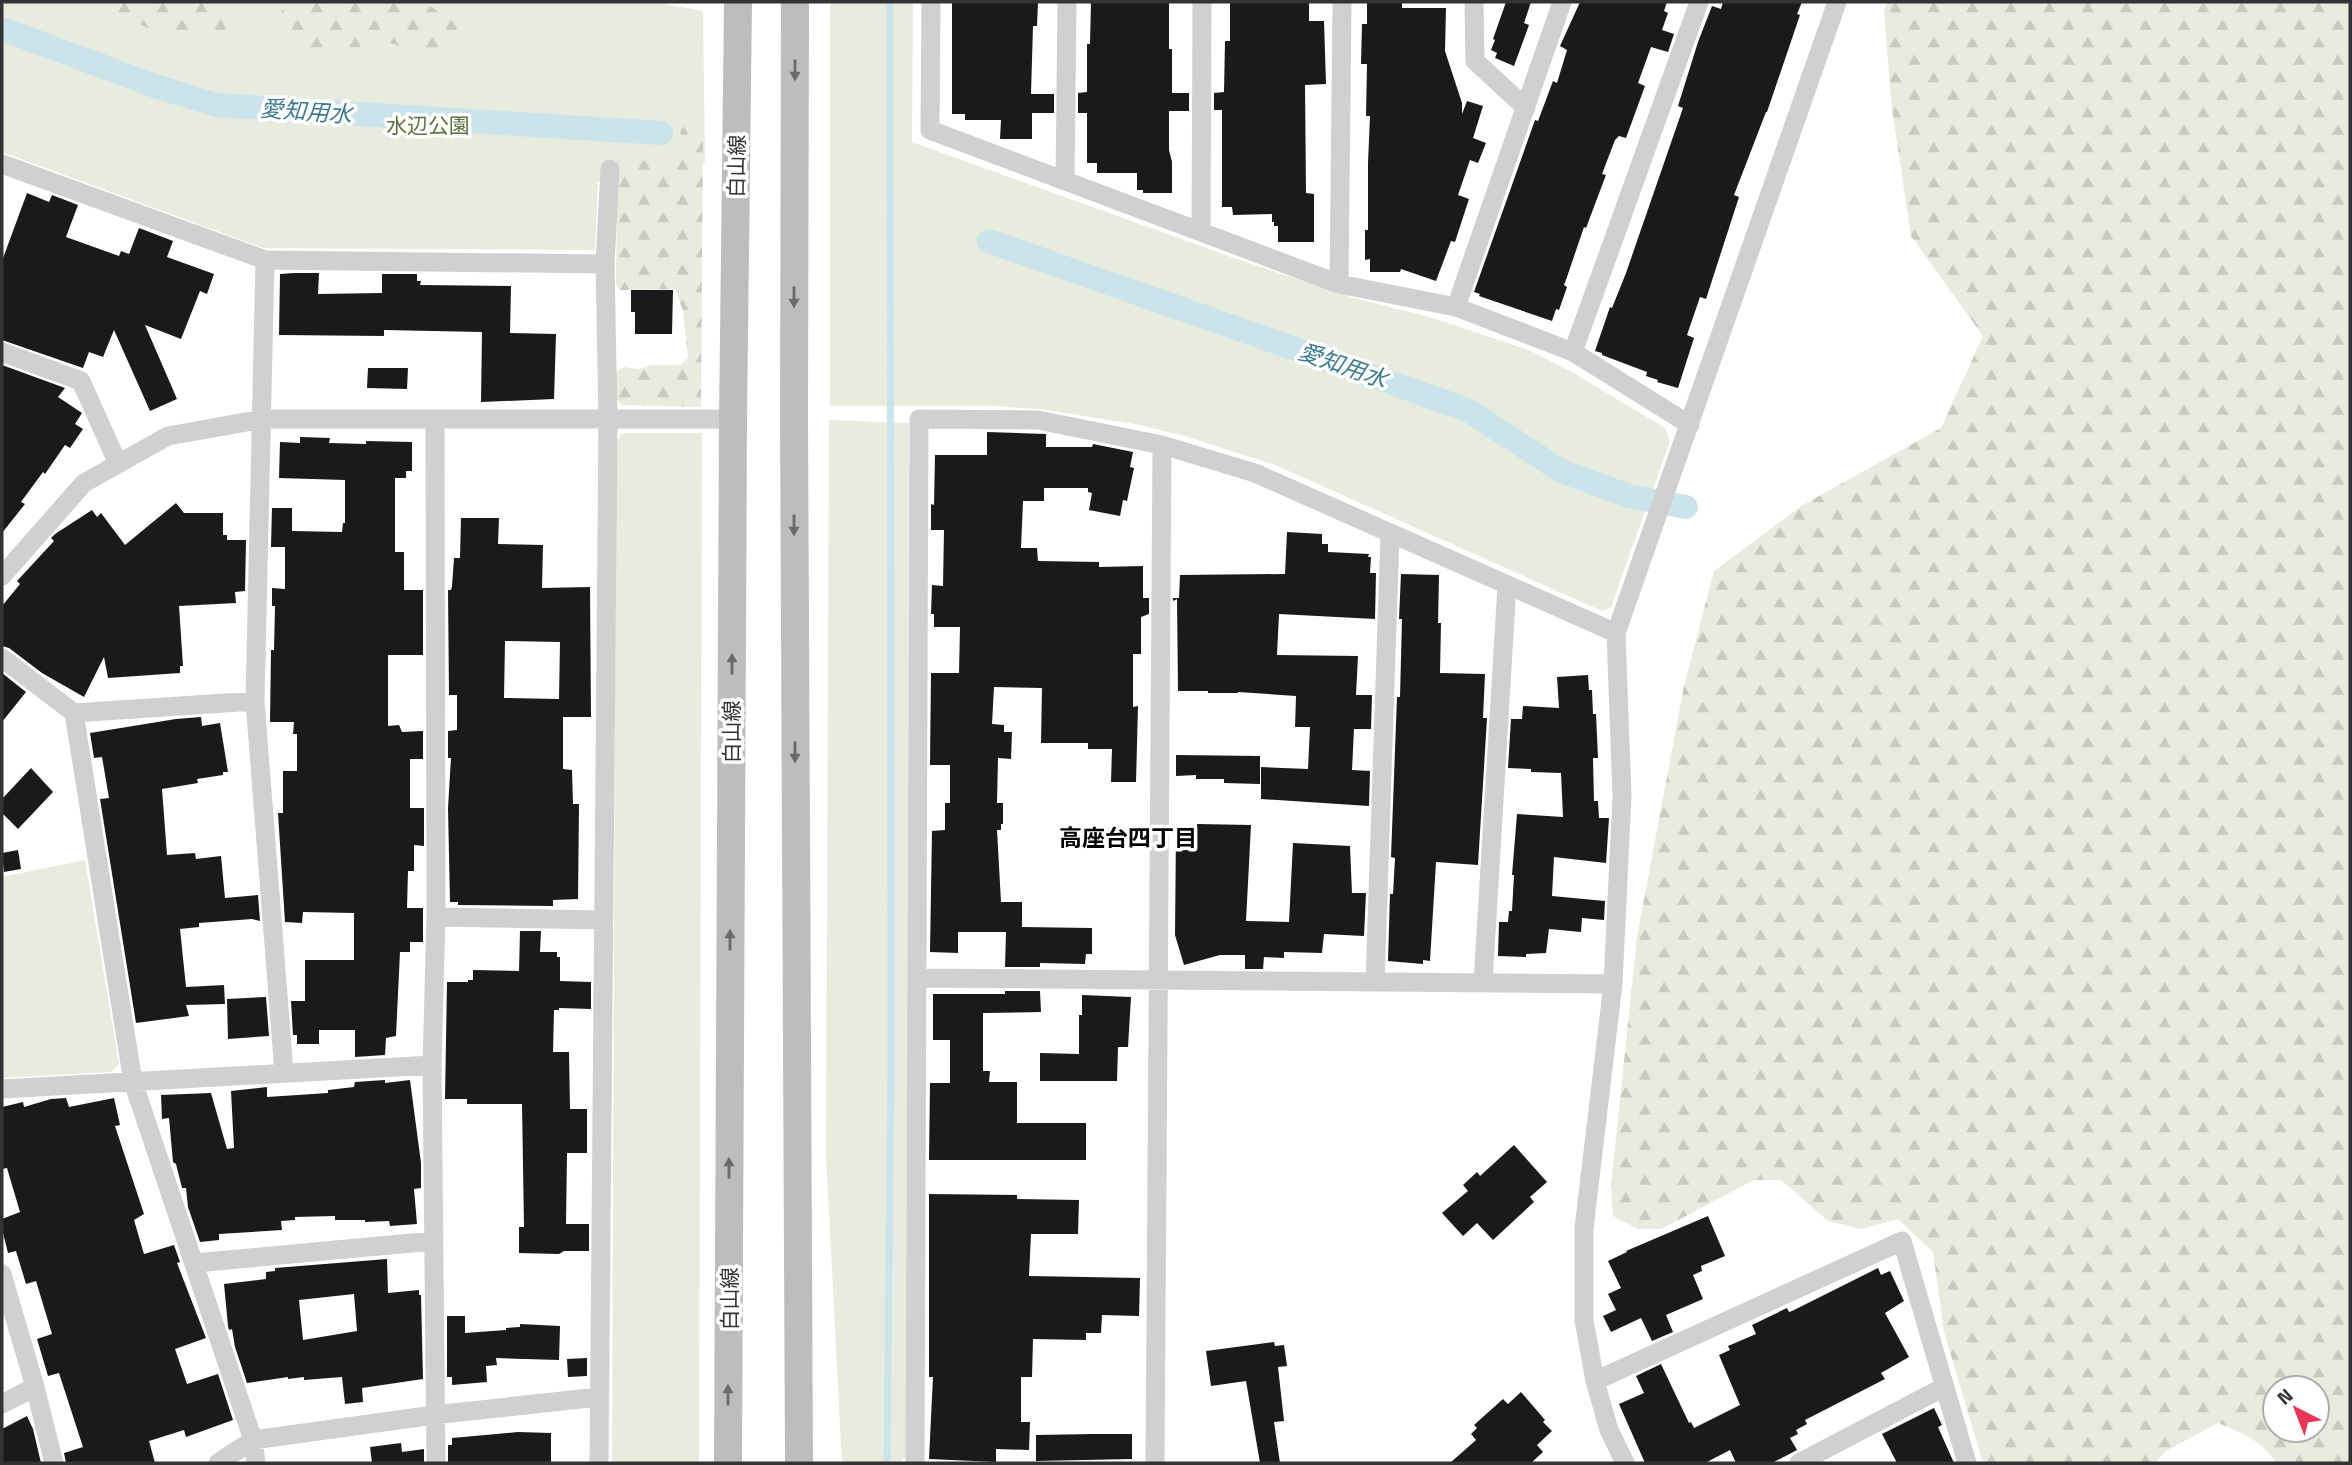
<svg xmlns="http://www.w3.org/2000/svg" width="2352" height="1465" font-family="'Titillium Web','Noto Sans JP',sans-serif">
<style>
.green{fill:#e7ecde}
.forest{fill:url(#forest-firs);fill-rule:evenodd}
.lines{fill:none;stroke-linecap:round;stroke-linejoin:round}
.stream{stroke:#cbe4ec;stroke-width:7}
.canal{stroke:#cbe4ec;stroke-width:24}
.building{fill:#1a1a1a;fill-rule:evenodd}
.street{stroke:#d0d0d0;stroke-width:19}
.secondary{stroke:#bdbdbd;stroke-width:28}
.oneway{fill:#6a6a6a}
.labels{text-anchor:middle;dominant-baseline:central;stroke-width:7;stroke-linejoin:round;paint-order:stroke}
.park-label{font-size:21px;fill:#5c713e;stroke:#fff}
.street-label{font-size:21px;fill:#333;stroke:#fff}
.water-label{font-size:23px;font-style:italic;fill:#3b7b91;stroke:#fff}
.neighbourhood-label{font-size:23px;font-weight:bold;fill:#000;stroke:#fff}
</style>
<defs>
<pattern id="forest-firs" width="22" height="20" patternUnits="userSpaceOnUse" patternTransform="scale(1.75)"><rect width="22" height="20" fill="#e7ecde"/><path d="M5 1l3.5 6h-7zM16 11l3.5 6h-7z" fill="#c7cbbf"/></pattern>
</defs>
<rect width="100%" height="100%" fill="#fff"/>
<path class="green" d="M2 2H654L703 11 705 162 638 181 598 182 595 250 263 248 2 152Z
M830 2H913L912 142 1237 259 1354 298 1433 318 1531 351 1572 372 1665 428 1670 441 1611 607 1602 611 1275 465 1188 437 1140 425 1047 410 995 406H830Z
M829 420 909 423 906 1456 900 1463H842L826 1155Z
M622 433H702L699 1463H612L616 442Z
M85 860 119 1064 111 1072 2 1078V877Z"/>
<path class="forest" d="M95 2H184L189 6 200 2H228L235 10 233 23 225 31 190 36 154 31Z
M287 2 427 4 454 22 465 44 450 55 417 51 387 42 323 53 289 44 276 21Z
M1887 2H2350V1463H2276C2263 1441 2241 1432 2218 1423L2166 1451 2155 1463H1983L1944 1332 1933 1252 1898 1219 1861 1229 1828 1221 1781 1180H1754L1661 1229H1638L1613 1216 1611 1186 1637 937 1684 686 1714 571 1803 505 1941 428 1983 336 1911 236 1892 109 1884 12ZM2317 1388V1430H2275V1388Z
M688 122H699L703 127 701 407 622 405 616 398V372L624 367 639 369 652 365H681L688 357 683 311 675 289 620 290 616 285 617 179C626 160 658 158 677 154L681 130Z"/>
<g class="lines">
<path class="stream" d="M887 1463 891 1058 890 2"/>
<path class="canal" d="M5 30 155 86 216 105 661 133
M989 241 1468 410 1561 471 1629 496 1686 507"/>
</g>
<path class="building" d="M952 2H1038L1037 26H1033L1031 94H1054V113H1032V139H1000L1001 120H965V114H952Z
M1091 2H1169V49H1172V93H1189V111H1169V150L1172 162V193H1143V190H1137V173H1097V163H1087V113H1078V93L1087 92V44H1090Z
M1230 2H1309V21H1324L1326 84 1305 85 1306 193 1314 194V242H1278V226H1274V222H1272V214L1233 215 1232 207H1222V110H1214V93L1224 92 1225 41H1230Z
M1367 2H1402V8H1446L1445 51 1462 103V114L1467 101 1483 106 1473 138 1486 143 1478 163 1470 160 1458 195 1469 199 1455 242 1451 241 1436 281 1401 269 1400 272H1370V259L1365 260V230H1368V163L1370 116H1366L1367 64H1361L1362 24H1367Z
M1506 2H1531L1524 23 1529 25 1514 66 1495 58 1497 53 1491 50 1495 40 1493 39Z
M1580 2H1667L1664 11 1668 13 1662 30 1674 34 1668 52 1651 47 1638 83 1645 86 1626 138 1619 136 1615 140 1602 174 1606 175 1586 228 1584 227 1567 277 1564 285 1567 287 1559 310 1556 309 1552 321 1479 296 1480 294 1474 292 1535 120 1538 121 1553 81 1557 83 1567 50 1560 46Z
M1723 2H1802L1797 14 1800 15 1767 112H1766L1734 195 1739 197 1706 299 1700 297 1687 335 1694 338 1678 388 1657 382 1658 380 1646 376 1647 372 1602 355V353L1595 351 1610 307 1612 308 1626 273 1683 108 1678 106 1698 42 1712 6 1721 9Z
M27 193 49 202 52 195 78 205 66 237 119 256 121 251 129 254 139 228 173 241 167 257 214 274 207 294 200 291 181 339 145 325 177 399 150 411 114 330 103 357 89 352 83 368 2 340V261Z
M294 273H319L318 294 382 293V274H417V281H421L420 285 511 286 510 333 556 334 554 399 481 402 482 332 384 330V336L279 335 280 274Z
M631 290H673L672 334H635V312H631Z
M2 365 65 388 58 397 82 413 75 424 83 429 70 448 65 445 45 474 43 472 21 502 25 504 2 533Z
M368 368H408L407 389 367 388Z
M987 432 1046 434V447H1092L1093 444 1133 452 1130 467 1134 468 1127 501 1123 500 1120 516 1089 510 1092 493 1088 492V488H1044V501H1023L1021 548H1037L1038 561 1099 562V567L1143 566V598H1149V614L1141 617V654H1133V707L1138 706 1136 782H1111L1112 749H1088V743H1041L1042 688 994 687 992 724 1004 725V732H1012L1011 759 998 758 997 803H1003V824H1001V830H997L1001 902H1022V927L1092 928V954H1086L1085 964 1040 963V967H1005L1006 932H958V953L930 952 932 831 945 830V803H950V765H930L931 673H959L960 627H934V614H931L932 585 943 586 944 530H931V504L934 505 935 455H987Z
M300 437 330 438 329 443 366 444V441L412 442V471H406V478H395V552H404V590H423V655H388V726L399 725 402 732 423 731V759H410V808H424V846L414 845V871H408L407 908H423V942H410V952H400L396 1036 386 1038 385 1055 355 1057V1030H319V1044H297V1035H293L291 1001H305V960H354V913L303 912 302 923 285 922 278 813H283V771H297V734H293L294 722H270L271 650H274L275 606H272V588L285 589V547H271L272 508H292V531L342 532 343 523H345V480L279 478 280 442 300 443Z
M176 503 184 513H223V535H227V540H246L245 591 235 592 236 603 179 606 183 666H180V673L108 678 104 657 84 697 42 673 9 648 2 646V606L20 584 17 581 54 541 51 538 55 534 92 510 97 517 101 513 125 545Z
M461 518H499L498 544 543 545 542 588 590 587 591 717H563V769L572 770 573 804H579L578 899 553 900V906L458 905V902H450L448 808 451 758H448V731L457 730V695H449L448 590H451L452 586 454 558H460ZM505 641 560 642 559 699 504 698Z
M1287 532 1322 534V544H1328V552L1369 554 1368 557H1371L1370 573H1376L1375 619 1279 614 1277 655 1358 656 1356 695H1372L1371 729H1354L1352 770 1370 771 1369 806 1261 799V767L1308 769 1310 727H1295L1296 696 1238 692V693H1208V691H1178L1177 599 1173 601V598H1179L1180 575 1285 574Z
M1401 574 1439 575 1438 623H1441L1440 673 1485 674 1483 718H1487L1478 865 1436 862 1430 961 1423 960V964L1388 961 1390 894H1393L1395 858 1391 857 1397 697H1400L1402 619H1399Z
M2 673 26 692 2 722Z
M1588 675 1589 690H1592L1593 714H1596L1598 758H1593L1594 801H1598L1599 818H1609L1606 863 1554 857 1552 896 1605 901 1604 920 1582 918 1581 932 1549 929 1546 953 1526 954V957L1498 956 1499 922H1508L1509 911H1512L1514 875H1512L1517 814 1563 817 1561 773 1531 772V769L1508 768 1511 719H1522L1523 706 1559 708 1557 677Z
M201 717 202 726 220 723 228 772H223V775L197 779 198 783 162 789 167 855 195 853 196 859 221 856 225 898 258 895 260 921 252 919 199 923V927L180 929 186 987 224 985 225 1004 186 1005 189 1016 136 1023 100 799 109 798 102 757 94 758 90 733 176 719Z
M1176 755 1260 756V784L1224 783V779H1196V775L1176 776Z
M31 768 53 792 18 829 2 813V799Z
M1197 824 1251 825 1246 921 1289 922 1293 843 1350 846 1352 893H1366L1364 936 1324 934 1322 953 1284 952V958L1264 957 1263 969H1245V955H1220L1184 965 1175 935 1176 830 1197 831Z
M18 850 21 869 4 872 2 853Z
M520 931H541L540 952H557V957H560V981L591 982V1009L559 1008V1010H554L553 1052H569L570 1109H587V1153H567L566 1224H589V1251H564L559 1254 519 1253V1227H524L522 1104H467V1099H445L447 982H468V980H473V970L519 971Z
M1005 991H1040L1041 1012 983 1013V1071H990L989 1082H1017V1123H1086V1160H929L930 1083H950V1040H933V994H1005Z
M1082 995 1131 997 1128 1047H1118L1117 1081H1040V1053L1079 1054V1015H1082Z
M266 997 269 1036 228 1039 227 999Z
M385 1080V1083L410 1080 421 1163V1188L414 1189 417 1224 390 1226 389 1221 365 1222V1220H335V1216L295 1217V1220L281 1221 282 1230 219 1234V1240L200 1242 188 1207 186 1188H182L176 1164 173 1162 169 1118 162 1119 161 1095 211 1093 227 1149 234 1148 231 1091 267 1087V1097L328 1093V1090L354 1087 355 1082Z
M66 1098 69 1107 114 1098 120 1125 115 1126 144 1214 134 1220 144 1254 174 1245 180 1262 177 1263 206 1338 175 1349 187 1384 218 1374 233 1420 186 1437 184 1430 149 1441 155 1463H66L64 1453 83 1447 59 1373 48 1376 37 1339 52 1334 36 1281 26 1284 16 1251 8 1253 2 1229V1219L20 1212 7 1168 2 1169V1107L23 1102 24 1107 51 1099Z
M1514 1145 1547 1182 1530 1197 1534 1202 1493 1240 1477 1223 1463 1236 1442 1213 1468 1191 1463 1185 1477 1172 1480 1176Z
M929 1194 1017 1195V1199L1079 1200 1078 1234H1031L1029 1276 1140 1278 1139 1316 1102 1315 1101 1333H1086V1340L1033 1339 1032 1377H1021V1422H1030L1029 1450 996 1449V1462L929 1459 933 1377H929Z
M1708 1216 1725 1256 1701 1266 1702 1271 1693 1275 1703 1299 1666 1315 1673 1332 1652 1341 1641 1318 1611 1332 1603 1316 1616 1310 1608 1294 1621 1288 1608 1261 1627 1252 1626 1251Z
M387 1259 388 1293 419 1290V1295H421L423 1379 362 1388 363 1402 345 1404 342 1377 304 1380V1377L288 1379V1377L247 1383 235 1347 232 1329 229 1330 228 1326 224 1284 266 1279V1272L275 1271V1268ZM354 1294 357 1331 303 1340 299 1300Z
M1878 1268 1881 1275 1890 1271 1904 1301 1885 1313 1909 1357 1881 1373 1885 1379 1805 1420 1807 1424 1796 1430 1798 1434 1790 1438 1797 1450 1772 1463H1736L1730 1450 1705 1463H1645L1619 1404 1644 1393 1636 1376 1661 1364 1689 1423 1691 1422 1694 1428 1740 1405 1719 1355 1730 1350 1728 1346 1756 1334 1752 1325 1787 1308 1789 1312 1792 1311Z
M447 1316H465V1333L506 1330V1328L520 1327V1324L560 1326 559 1360 496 1358 497 1365 486 1366 487 1382 452 1385V1377H447Z
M1274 1342 1275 1346 1284 1345 1287 1366 1278 1367 1284 1421 1274 1422 1280 1463H1260L1246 1381 1211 1386 1206 1351Z
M587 1358V1376L568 1377 567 1359Z
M1521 1392 1545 1420 1543 1422 1552 1431 1537 1445 1543 1452 1531 1463H1450L1476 1440 1471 1434 1477 1428 1474 1425 1503 1399 1508 1404Z
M1934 1408 1942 1425 1938 1427 1954 1463H1897L1882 1434Z
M27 1416 33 1429 41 1463H2V1429Z
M518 1432 551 1433V1463H448V1445H452V1438Z
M1093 1434H1132V1459L1036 1461V1435Z
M401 1443 402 1452 424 1449V1463H372L370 1447Z"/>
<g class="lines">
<path class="street" d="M931 2 930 130 1339 284 1456 307 1573 352 1690 425
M1474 2 1475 61 1526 108
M2 164 265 260 605 264
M1065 181 1067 2
M1201 232 1202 2
M265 260 255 701 284 1073
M1339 284 1342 2
M1456 307 1562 2
M2 352 81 381 118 464
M1573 352 1699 2
M435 420 436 917 432 1065 436 1463
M2 576 84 483 168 436 263 419H733
M2 658 74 713 133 1082 253 1440 256 1463
M74 713 255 701
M436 917 603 920
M918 978 1613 984
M1375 982 1390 534
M1483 983 1507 585
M2 1089 432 1065
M195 1263 433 1241
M2 1274 35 1387 54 1463
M1595 1381 1902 1241 1967 1463
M2 1404 35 1387
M218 1463 253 1440 434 1415 599 1397
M599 1463 608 419 605 264 610 169
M915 1463 919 419 1038 420 1162 445 1255 473 1616 633
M1155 1463 1162 445
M1625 1463 1609 1430 1595 1381 1584 1320V1228L1613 984 1622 796 1616 633 1837 2
M1799 1463 1944 1387"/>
<path class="secondary" d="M795 2 794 418 799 1463
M728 1463 733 419 738 2"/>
</g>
<defs><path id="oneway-solid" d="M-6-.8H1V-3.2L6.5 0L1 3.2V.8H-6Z" transform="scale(1.75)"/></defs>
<g class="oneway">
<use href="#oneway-solid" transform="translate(795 70) rotate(90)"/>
<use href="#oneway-solid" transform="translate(794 297) rotate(90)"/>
<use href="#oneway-solid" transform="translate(794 525) rotate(90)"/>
<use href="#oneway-solid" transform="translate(732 664) rotate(-90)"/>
<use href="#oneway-solid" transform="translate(795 752) rotate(90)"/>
<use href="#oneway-solid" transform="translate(730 940) rotate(-90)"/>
<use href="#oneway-solid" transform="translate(729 1168) rotate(-90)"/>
<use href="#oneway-solid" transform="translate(728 1395) rotate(-90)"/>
</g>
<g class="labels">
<g class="park-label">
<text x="428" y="125">水辺公園</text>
</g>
<g class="street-label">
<text transform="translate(736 166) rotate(-89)">白山線</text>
<text transform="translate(731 732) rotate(-90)">白山線</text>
<text transform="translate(729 1299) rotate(-90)">白山線</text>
</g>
<g class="water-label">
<text transform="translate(306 111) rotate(4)">愛知用水</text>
<text transform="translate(1343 365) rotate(19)">愛知用水</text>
</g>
<g class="neighbourhood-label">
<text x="1128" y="837">高座台四丁目</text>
</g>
</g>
<rect width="2352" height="1465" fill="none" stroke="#333333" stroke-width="7"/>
<g transform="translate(2296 1409) rotate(318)"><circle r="33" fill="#ffffff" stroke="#adadad" stroke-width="2"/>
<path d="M0-5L12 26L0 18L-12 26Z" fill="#ea355a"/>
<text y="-10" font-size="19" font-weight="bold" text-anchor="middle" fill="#333333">N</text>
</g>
</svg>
